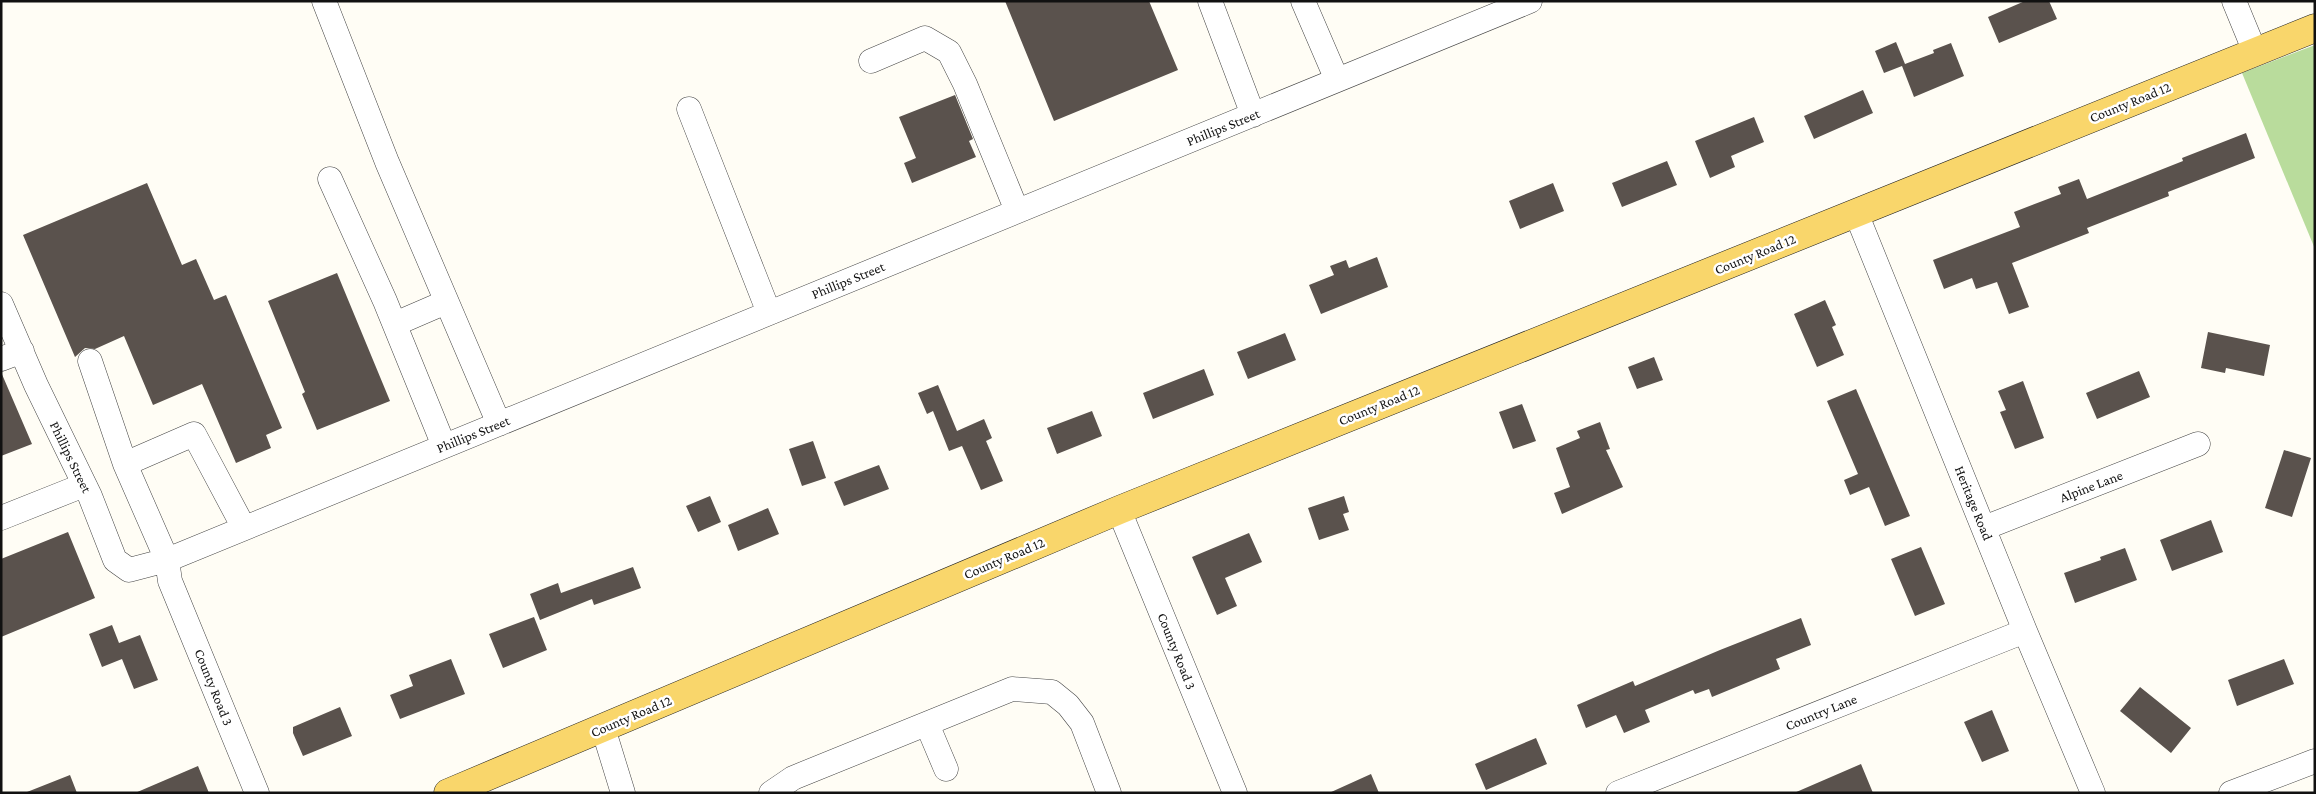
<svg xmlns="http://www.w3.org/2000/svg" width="2316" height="794" font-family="'Crimson Pro',serif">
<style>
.forest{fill:#b9dc9c}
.building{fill:#5a524d}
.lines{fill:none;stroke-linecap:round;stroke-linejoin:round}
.minor-casing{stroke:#444;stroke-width:25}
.major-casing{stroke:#222;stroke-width:29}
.minor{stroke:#fff;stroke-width:24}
.major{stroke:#f9d66b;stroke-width:28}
.labels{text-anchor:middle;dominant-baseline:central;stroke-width:5;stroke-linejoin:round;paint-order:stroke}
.street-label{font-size:14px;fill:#111;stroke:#fff}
</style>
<rect width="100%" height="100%" fill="#fffdf5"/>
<path class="forest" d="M2315 45V249L2242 73Z"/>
<path class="building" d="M1005 1H1149L1178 70 1054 121Z
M2025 1H2049L2057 19 1999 43 1988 17Z
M1896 42 1905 64 1934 53 1933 50 1951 43 1964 76 1914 97 1902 66 1884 73 1875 51Z
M1863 90 1873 113 1814 139 1804 116Z
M955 95 973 139 969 141 976 157 912 183 904 163 916 158 899 117Z
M1754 117 1764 142 1731 156 1735 167 1710 178 1695 141Z
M2246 133 2255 158 2168 192 2169 196 2087 228 2089 233 2012 263 2029 307 2009 314 1997 282 1976 289 1972 278 1944 289 1933 260 2020 227 2014 212 2061 194 2058 187 2079 179 2087 199 2183 161 2182 158Z
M1667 161 1677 185 1622 207 1612 183Z
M147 183 182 265 196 259 214 300 226 295 282 428 266 435 271 448 236 463 202 384 153 405 124 336 95 349 85 348 75 357 23 235Z
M1553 183 1564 211 1520 229 1509 201Z
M1377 257 1388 287 1321 314 1309 285 1334 275 1330 266 1346 260 1349 268Z
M337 273 390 401 317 430 302 394 305 392 268 301Z
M1825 300 1836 325 1832 327 1844 355 1817 367 1794 314Z
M2208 332 2270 345 2264 376 2226 368 2225 373 2201 368Z
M1285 333 1296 360 1248 379 1237 352Z
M1654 357 1663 380 1637 389 1628 367Z
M1204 369 1214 395 1153 419 1143 393Z
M2139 371 2150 397 2097 419 2086 393Z
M1 372 32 444 1 456Z
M2023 381 2044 438 2015 449 2000 412 2006 410 1998 391Z
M938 385 957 431 984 419 992 438 986 441 1003 481 981 490 962 446 949 451 933 411 927 414 918 393Z
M1856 389 1910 516 1885 526 1869 487 1850 495 1844 480 1858 474 1827 401Z
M1522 404 1536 441 1513 449 1499 412Z
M1092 411 1102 436 1057 454 1047 428Z
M1600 422 1610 449 1606 450 1623 487 1562 514 1554 493 1570 487 1556 448 1580 438 1577 431Z
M813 441 826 478 802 486 789 449Z
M2284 450 2311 458 2292 517 2265 508Z
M879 465 889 489 844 506 834 482Z
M710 496 721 522 698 532 686 506Z
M1344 496 1349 512 1343 514 1349 530 1319 540 1308 508Z
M768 508 779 534 738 551 728 525Z
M2211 520 2223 552 2172 571 2160 540Z
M68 532 95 598 1 637V559Z
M1249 533 1262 562 1225 578 1237 606 1217 615 1192 557Z
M1921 547 1945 604 1915 616 1891 559Z
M2125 548 2137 580 2075 603 2064 573 2101 560 2100 557Z
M633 567 641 588 594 605 592 599 540 620 530 594 558 583 561 593Z
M534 617 547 650 503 668 489 634Z
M1801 618 1811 645 1776 659 1780 669 1712 697 1709 689 1695 694 1693 690 1645 710 1650 722 1624 733 1616 715 1586 728 1577 705 1633 681 1635 686 1720 650Z
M112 625 119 643 140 635 158 680 134 689 122 659 102 667 89 634Z
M451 659 465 694 400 719 390 695 413 686 409 675Z
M2284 659 2294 684 2237 706 2228 680Z
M2140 687 2191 728 2171 753 2120 711Z
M340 707 352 736 303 756 293 733V727Z
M1992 710 2009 751 1982 762 1964 722Z
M1536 738 1547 764 1486 790 1475 764Z
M1861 764 1873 793H1794Z
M198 766 209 793H135Z
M1371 774 1379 793H1329Z
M70 775 77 793H28L27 792Z"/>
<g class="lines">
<g class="minor-casing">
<path id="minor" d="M324 1 387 162 499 424
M1210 1 1253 115
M1303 1 1337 80
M2234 1 2255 52
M871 61 925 38 949 52 965 84 1017 211
M689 109 769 313
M330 179 385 301 444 446
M1856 213 2025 631 2093 793
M1 304 36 385 90 496 115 560 129 570 167 560 125 464 194 434 244 528
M395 324 446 302
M1 359 22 351
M90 361 125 464
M1119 510 1235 793
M1 518 84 485
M1984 528 2198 444
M927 724 946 769
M603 728 623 793
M257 793 170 581 167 560 1530 1
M771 793 793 778 1012 689 1052 692 1068 705 1082 723 1109 793
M1618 793 2025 631
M2231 793 2315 761"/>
</g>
<g class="major-casing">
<path id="major" d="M448 793 1119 510 2315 28"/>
</g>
<use href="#minor" class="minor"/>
<use href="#major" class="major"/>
</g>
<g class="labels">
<g class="street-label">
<text transform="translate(2130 102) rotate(-22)">County Road 12</text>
<text transform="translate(1223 127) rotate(-22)">Phillips Street</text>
<text transform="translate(1755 254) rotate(-22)">County Road 12</text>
<text transform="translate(848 280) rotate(-22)">Phillips Street</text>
<text transform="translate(1379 405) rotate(-22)">County Road 12</text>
<text transform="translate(473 434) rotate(-22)">Phillips Street</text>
<text transform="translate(71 457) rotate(64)">Phillips Street</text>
<text transform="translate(2091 486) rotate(-21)">Alpine Lane</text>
<text transform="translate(1974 503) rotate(68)">Heritage Road</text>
<text transform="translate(1004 558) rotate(-23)">County Road 12</text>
<text transform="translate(1177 651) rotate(68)">County Road 3</text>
<text transform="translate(214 687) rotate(68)">County Road 3</text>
<text transform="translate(1821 712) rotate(-22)">Country Lane</text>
<text transform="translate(631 716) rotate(-23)">County Road 12</text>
</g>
</g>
<rect width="2316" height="794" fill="none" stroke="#111111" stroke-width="5"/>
</svg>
